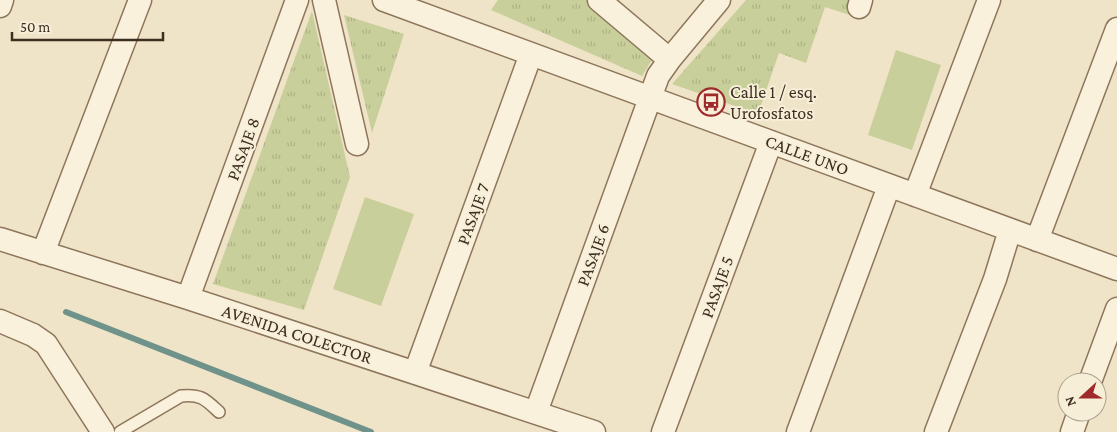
<svg xmlns="http://www.w3.org/2000/svg" width="1117" height="432" font-family="'Crimson Pro',serif">
<style>
.grass{fill:url(#grass-tufts)}
.pitch{fill:#c9cf9b}
.lines{fill:none;stroke-linecap:round;stroke-linejoin:round}
.stream{stroke:#6f938a;stroke-width:6}
.lane-casing{stroke:#8d765c;stroke-width:14}
.street-casing{stroke:#8d765c;stroke-width:25}
.lane{stroke:#faf1dc;stroke-width:11}
.street{stroke:#faf1dc;stroke-width:22}
.labels{text-anchor:middle;dominant-baseline:central;stroke-width:4;stroke-linejoin:round;paint-order:stroke}
.poi-label{font-size:18px;fill:#3d2e20;stroke:#f7eed8;text-anchor:start}
.street-label{font-size:18px;fill:#3d2e20;stroke:#f7eed8}
</style>
<defs>
<pattern id="grass-tufts" width="24" height="20" patternUnits="userSpaceOnUse" patternTransform="scale(1.25)"><rect width="24" height="20" fill="#c9cf9b"/><path d="M3 7l-1-3M5 7V3M7 7l1-3M15 17l-1-3M17 17v-4M19 17l1-3" fill="none" stroke="#aeb285"/></pattern>
</defs>
<rect width="100%" height="100%" fill="#f0e4c8"/>
<path class="grass" d="M498 0H589L657 52 642 76 491 10Z
M746 0H869L862 19 825 7 806 63 779 53 758 114 672 84Z
M312 11 350 177 304 310 213 284Z
M344 15 404 34 372 133Z"/>
<path class="pitch" d="M896 50 941 65 912 150 868 135Z
M365 197 414 214 381 306 333 289Z"/>
<g class="lines">
<path class="stream" d="M66 312 371 432"/>
<g class="lane-casing">
<path id="lane" d="M120 432 181 396C201 394 205 399 219 412"/>
</g>
<g class="street-casing">
<path id="street" d="M324 0 357 144
M384 0 1117 269
M599 0 663 54
M0 6 2 0
M859 7 861 0
M915 195 989 0
M0 239 188 298 594 432
M1037 240 1117 29
M43 253 140 0
M188 298 297 0
M0 321 33 335 46 344 103 432
M415 373 531 54
M1090 382 1117 309
M536 412 658 76 670 59 719 0
M663 432 771 142
M798 432 889 186
M936 432 995 279 1010 230
M1072 432 1079 412"/>
</g>
<use href="#lane" class="lane"/>
<use href="#street" class="street"/>
</g>
<defs>
<g id="bus-ring" transform="scale(1.4375)"><circle r="9.5" fill="#f7eed8" stroke="#9e2a2b" stroke-width="1.5"/><path d="M-5-6H5V4H4V6H2V4H-2V6H-4V4H-5ZM-3.5-4V0h7V-4ZM-3.5 1.2v1.5H-2V1.2ZM2 1.2v1.5H3.5V1.2Z" fill="#9e2a2b"/></g>
</defs>
<g fill-rule="evenodd">
<use href="#bus-ring" x="711" y="102"/>
</g>
<g class="labels">
<g class="poi-label">
<text x="730" y="92">Calle 1 / esq.<tspan x="730" dy="21">Urofosfatos</tspan></text>
</g>
<g class="street-label">
<text transform="translate(243 149) rotate(-70)">PASAJE 8</text>
<text transform="translate(807 155) rotate(20)">CALLE UNO</text>
<text transform="translate(473 214) rotate(-70)">PASAJE 7</text>
<text transform="translate(593 255) rotate(-70)">PASAJE 6</text>
<text transform="translate(717 287) rotate(-70)">PASAJE 5</text>
<text transform="translate(297 334) rotate(18)">AVENIDA COLECTOR</text>
</g>
</g>
<g transform="translate(1082 397) rotate(249)"><circle r="24" fill="#f7eed8" stroke="#ada18e"/>
<path d="M0-4L9 19L0 12L-9 19Z" fill="#9e2a2b"/>
<text y="-8" font-size="14" font-weight="bold" text-anchor="middle" fill="#3d2e20">N</text>
</g>
<path d="M12 32v8h151v-8" fill="none" stroke="#3d2e20" stroke-width="2.5"/>
<text x="20" y="32" font-size="15" fill="#3d2e20" stroke="#f7eed8" stroke-width="4" paint-order="stroke">50 m</text>
</svg>
